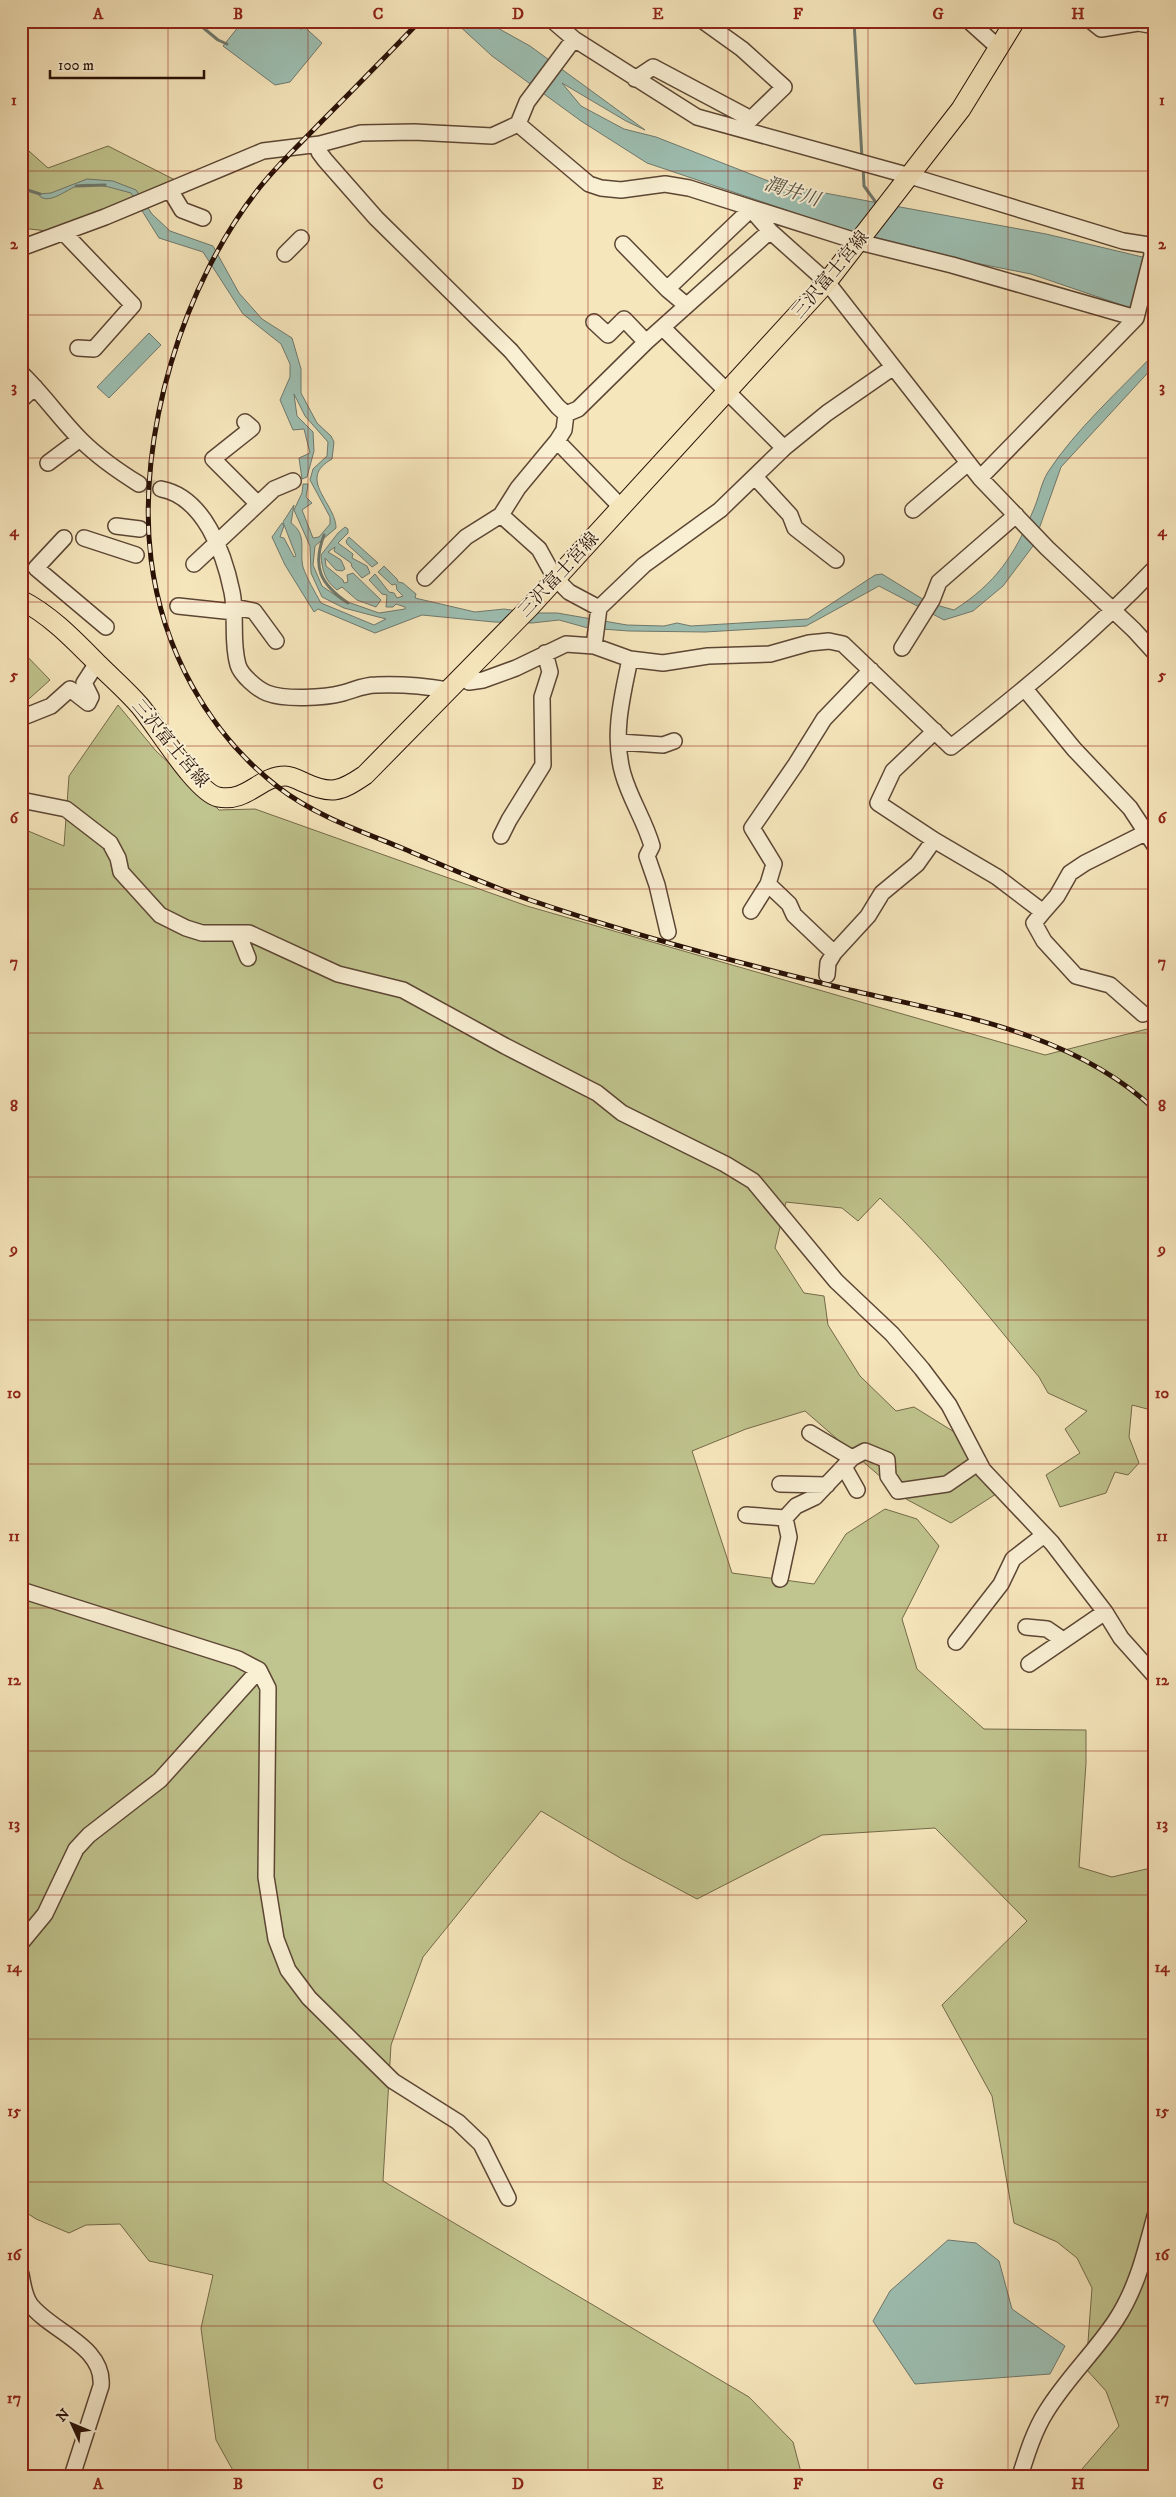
<svg xmlns="http://www.w3.org/2000/svg" width="1176" height="2497" font-family="'IM FELL DW Pica','Noto Serif JP',serif">
<style>
.green{fill:#c0c48e;stroke:#746a4a}
.water{fill:#9dbfb2;stroke:#6f796e}
.lines{fill:none;stroke-linecap:round;stroke-linejoin:round}
.stream{stroke:#6f796e;stroke-width:3}
.minor-tunnel{stroke:#d7c6a1;stroke-width:15;stroke-dasharray:15 8;stroke-linecap:butt}
.minor-casing{stroke:#5c4634;stroke-width:18}
.major-casing{stroke:#291107;stroke-width:21}
.minor{stroke:#f9efd3;stroke-width:15}
.major{stroke:#f6e6bc;stroke-width:19}
.rail-casing{stroke:#291107;stroke-width:5}
.rail{stroke:#f9efd3;stroke-width:3;stroke-dasharray:9;stroke-linecap:butt}
.grid{fill:none;stroke:#8f2418;stroke-width:1;stroke-opacity:0.55}
.labels{text-anchor:middle;dominant-baseline:central;stroke-width:4;stroke-linejoin:round;paint-order:stroke}
.street-label{font-size:18px;fill:#291107;stroke:#f9efd3}
.water-label{font-size:19px;font-style:italic;fill:#524e43;stroke:#f9efd3}
.neatline{fill:none;stroke:#8f2418;stroke-width:2}
.grid-label{font-size:16px;text-anchor:middle;font-weight:bold;fill:#8f2418}
</style>
<rect width="100%" height="100%" fill="#f6e6bc"/>
<filter id="stains"><feTurbulence type="fractalNoise" baseFrequency=".004" numOctaves="4"/><feColorMatrix values="0 0 0 0 .2 0 0 0 0 .09 0 0 0 0 .02 0 0 0 .5 -.17"/></filter>
<radialGradient id="worn" r=".72"><stop offset=".6" stop-color="#630" stop-opacity="0"/><stop offset="1" stop-color="#630" stop-opacity=".3"/></radialGradient>
<path class="green" d="M21 144 48 168 108 146 177 181 47 231 21 228Z
M21 650 50 680 21 706Z
M118 705 156 751 219 810 255 809 527 906 1045 1055 1155 1027V1411L1132 1405 1129 1437 1139 1463 1128 1475 1115 1472 1106 1493 1060 1507 1046 1475 1080 1453 1065 1429 1087 1411 1048 1393 1039 1377C988 1316 939 1252 880 1198L858 1221 842 1208 786 1202 775 1248 804 1293 824 1296 828 1325 860 1376 896 1411 914 1407 980 1448 996 1494 951 1523 906 1499 805 1411 746 1429 692 1451 732 1573 814 1584 846 1534 885 1509 917 1519 939 1546 902 1619 917 1669 984 1729 1086 1730V1763L1079 1867 1112 1877 1155 1867V2476H1076L1119 2426 1106 2391 1086 2369 1092 2288 1077 2258 1057 2242 1014 2223 992 2096 942 2005 1027 1921 935 1828 822 1835 697 1899 622 1859 541 1811 423 1957 391 2045 383 2181 749 2397 793 2442 802 2476H236L216 2440 201 2328 213 2275 149 2261 120 2224 86 2225 69 2233 36 2219 21 2209V828L64 846 69 776Z"/>
<path class="water" d="M243 21H298L322 43 290 82 275 85 223 46Z
M454 21H485L530 46 645 130 626 121 562 83 581 106 624 129 656 137 776 184 1046 234 1155 260V309L1136 310 1031 274 955 259 837 227 647 163 581 121 492 56Z
M87 179 113 181 136 190 152 214 170 231 213 246 239 293 262 319 292 338 301 369V393L317 423 331 436 334 442 332 459C296 479 336 503 336 528L315 546 313 565 322 586 342 600 379 613 405 609V607L396 604 393 607H386L387 595 382 594 369 580 375 574 389 592 394 593 397 598 403 596 397 590 396 584 392 585 378 572 384 566 397 579 398 582 403 583 416 594 415 598 475 612 504 609 532 613H557L627 625 664 626 677 623 691 626 808 619 875 575 882 574 929 603 954 610C996 583 1014 556 1033 511 1039 498 1041 483 1048 472 1076 429 1120 390 1155 353V365L1061 467 1033 546 1003 586 973 611 944 620 879 586 806 626 705 632 629 631 588 628 559 620 532 623 494 622 422 615 375 633 318 609 314 612 285 565 272 537 282 523 284 526 280 537 284 538 294 557 296 556 283 522 294 505 291 523C308 535 299 551 303 567 307 579 315 592 321 603L374 625 386 619 344 608 322 597 311 573 310 546 294 510 302 493 303 484H308L306 497 312 503 302 510 313 538 319 537 330 524V517L310 480 313 469 327 456 328 442 305 416 294 394 297 416 313 432 314 451 307 477 302 479 299 458 310 453 304 429 293 430 280 400 290 377V364L281 344 243 314 203 252 159 238 131 193C115 189 97 182 80 185 69 187 47 208 38 194L51 193Z
M149 333 161 345 109 398 97 387Z
M345 527 348 529V533L338 543 353 554 352 558 367 566 370 573 362 578 352 567 351 563 334 551 335 547 328 552 341 560 345 569 342 571 336 570 325 558 326 566 343 580 344 583 348 582 347 575 353 573 381 600 376 607 357 600 342 587 337 590C325 581 322 570 321 555L338 533Z
M349 537 378 563 372 567 347 544 346 541Z
M948 2240 976 2243 999 2261 1012 2309 1065 2346 1050 2374 915 2384 873 2321 890 2291Z"/>
<g class="lines">
<path class="stream" d="M195 21 218 40 227 44
M854 21 862 158
M301 28 307 21
M863 166 864 186 877 204
M76 186 105 185
M21 188 40 194
M324 535C312 567 320 584 348 603"/>
<path class="minor-tunnel" d="M139 484 161 489"/>
<g class="minor-casing">
<path id="minor" d="M553 21 574 39 697 117 910 176 1123 241 1155 246
M969 21 999 48
M1091 21 1101 29 1138 23 1155 26
M635 79 653 67 751 119 784 87 742 49 703 21
M518 124 589 184 601 188 621 190 665 184 689 188 859 242 952 265 1136 318
M320 144 319 152 325 160 376 218 511 351 558 407 566 414 564 430 557 441 518 488 501 515 466 537 425 578
M170 190 182 210 203 218
M751 209 770 231 827 282 980 478 1047 548 1134 630 1155 653
M64 233 133 305 94 349 78 348
M623 244 667 289 686 305
M21 248 105 217 263 151 320 144 361 133 414 132 492 136 518 124 527 102 574 39
M285 254 301 238
M667 289 751 209
M594 322 608 335 624 319 646 342
M663 328 784 448
M21 373C43 394 60 419 81 440 98 457 118 471 139 484
M21 400 35 387
M566 414 578 409 646 342 770 231
M557 441 621 507
M48 463 80 439
M755 477 790 515 795 528 836 560
M980 478 1136 318 1152 255 1151 246 1155 240
M161 489C204 497 224 553 232 592 237 616 231 641 238 665 241 675 257 689 267 693 285 700 324 698 343 693 354 690 364 685 376 685 400 684 425 686 448 690
M258 504 274 489 293 481
M913 510 968 463
M501 515 539 549 555 578 569 592 599 608 644 565 720 510 784 448 827 413 892 368
M116 526 140 529
M64 538 36 568 106 627
M84 538 136 555
M194 564 258 504 213 459 252 428 245 422
M178 606 234 612
M234 607 254 611 276 641
M594 646 599 608
M902 648 932 600 939 582 1016 515
M630 659C622 697 612 736 623 774 630 799 645 821 652 846L647 856 657 885 668 932
M463 675 469 682 483 680 516 668 566 644 594 646 630 659 663 663 708 656 770 654 809 643 829 641 843 644 951 747C1023 691 1092 634 1155 568
M1025 689 1074 749 1130 808 1155 846
M21 718 51 706 70 689 88 703 91 697 84 683 97 663
M935 731 893 771 878 803 934 840 997 877 1043 912 1057 896 1070 873 1085 863 1155 828
M619 742 663 745 674 741
M21 800 66 809 110 843 118 858 121 872 160 915 186 928 202 933H249L338 974 403 990 505 1046 597 1093 622 1113 725 1164 753 1181 836 1281 892 1334 922 1369 949 1405 983 1470 1052 1543 1105 1612 1121 1638 1155 1676
M501 836 509 820 543 765 542 697 550 672 545 653
M768 884 789 904 794 915 834 953
M751 911 768 884 774 864 752 828 796 764 824 719 871 670
M1043 912 1034 923 1044 941 1076 976 1110 985 1143 1014
M238 933 248 958
M827 975 828 963 834 953 868 916 882 893 917 864 934 840
M810 1433 852 1458
M844 1467 857 1490
M780 1484 827 1485
M746 1515 785 1518
M780 1579 789 1537 785 1518 796 1506 815 1497 852 1458 865 1451 887 1460 888 1476 898 1491 947 1484 979 1462
M21 1590 238 1659 259 1670 268 1688 266 1877 276 1939 288 1970 309 1998 393 2081 458 2122 481 2144 508 2198
M1026 1627 1047 1629 1063 1640
M956 1642 1001 1584 1013 1559 1044 1535
M1029 1664 1105 1612
M21 1943 45 1914 76 1849 89 1835 160 1780 259 1670
M21 2274C23 2285 24 2295 30 2304 50 2331 105 2346 101 2386L72 2476
M1020 2476C1027 2454 1034 2431 1046 2412 1066 2379 1095 2352 1116 2320 1137 2288 1145 2253 1155 2216"/>
</g>
<g class="major-casing">
<path id="major" d="M21 600C52 616 75 641 99 665 113 679 127 691 140 706 156 725 196 792 218 797 247 803 260 776 285 776 291 776 297 779 303 782 331 795 340 792 365 775L529 608 827 282 961 109 1015 21"/>
</g>
<use href="#minor" class="minor"/>
<use href="#major" class="major"/>
<g class="rail-casing">
<path id="rail" d="M420 21C388 54 356 87 323 120 302 142 279 163 260 187 183 283 136 437 151 559 162 648 207 732 278 787 314 815 360 831 402 848 444 866 487 885 530 900 635 936 742 964 850 990 956 1015 1073 1032 1155 1110"/>
</g>
<use href="#rail" class="rail"/>
</g>
<path class="grid" d="M168 21V2476M308 21V2476M448 21V2476M588 21V2476M728 21V2476M868 21V2476M1008 21V2476M21 171H1155M21 315H1155M21 458H1155M21 602H1155M21 746H1155M21 889H1155M21 1033H1155M21 1177H1155M21 1320H1155M21 1464H1155M21 1608H1155M21 1751H1155M21 1895H1155M21 2039H1155M21 2182H1155M21 2326H1155"/>
<g class="labels">
<g class="street-label">
<text transform="translate(831 275) rotate(-50)">三沢富士宮線</text>
<text transform="translate(559 575) rotate(-47)">三沢富士宮線</text>
<text transform="translate(170 744) rotate(50)">三沢富士宮線</text>
</g>
<g class="water-label">
<text transform="translate(792 192) rotate(18)">潤井川</text>
</g>
</g>
<rect width="1176" height="2497" fill="none" stroke="#f6e6bc" stroke-width="55"/>
<g transform="translate(72 2424) rotate(314)" stroke="#f9efd3" stroke-width="4" paint-order="stroke">
<path d="M0-4L9 19L0 12L-9 19Z" fill="#291107"/>
<text y="-8" font-size="14" font-weight="bold" text-anchor="middle" fill="#291107">N</text>
</g>
<path d="M50 70v8h154v-8" fill="none" stroke="#291107" stroke-width="2.5"/>
<text x="58" y="70" font-size="15" fill="#291107" stroke="#f9efd3" stroke-width="4" paint-order="stroke">100 m</text>
<rect x="28" y="28" width="1120" height="2442" class="neatline"/>
<g class="grid-label">
<text x="98" y="19">A</text>
<text x="238" y="19">B</text>
<text x="378" y="19">C</text>
<text x="518" y="19">D</text>
<text x="658" y="19">E</text>
<text x="798" y="19">F</text>
<text x="938" y="19">G</text>
<text x="1078" y="19">H</text>
<text x="14" y="105">1</text>
<text x="1162" y="105">1</text>
<text x="14" y="249">2</text>
<text x="1162" y="249">2</text>
<text x="14" y="392">3</text>
<text x="1162" y="392">3</text>
<text x="14" y="536">4</text>
<text x="1162" y="536">4</text>
<text x="14" y="680">5</text>
<text x="1162" y="680">5</text>
<text x="14" y="823">6</text>
<text x="1162" y="823">6</text>
<text x="14" y="967">7</text>
<text x="1162" y="967">7</text>
<text x="14" y="1111">8</text>
<text x="1162" y="1111">8</text>
<text x="14" y="1254">9</text>
<text x="1162" y="1254">9</text>
<text x="14" y="1398">10</text>
<text x="1162" y="1398">10</text>
<text x="14" y="1541">11</text>
<text x="1162" y="1541">11</text>
<text x="14" y="1685">12</text>
<text x="1162" y="1685">12</text>
<text x="14" y="1829">13</text>
<text x="1162" y="1829">13</text>
<text x="14" y="1972">14</text>
<text x="1162" y="1972">14</text>
<text x="14" y="2116">15</text>
<text x="1162" y="2116">15</text>
<text x="14" y="2260">16</text>
<text x="1162" y="2260">16</text>
<text x="14" y="2403">17</text>
<text x="1162" y="2403">17</text>
<text x="98" y="2489">A</text>
<text x="238" y="2489">B</text>
<text x="378" y="2489">C</text>
<text x="518" y="2489">D</text>
<text x="658" y="2489">E</text>
<text x="798" y="2489">F</text>
<text x="938" y="2489">G</text>
<text x="1078" y="2489">H</text>
</g>
<rect width="100%" height="100%" filter="url(#stains)"/>
<rect width="100%" height="100%" fill="url(#worn)"/>
</svg>
